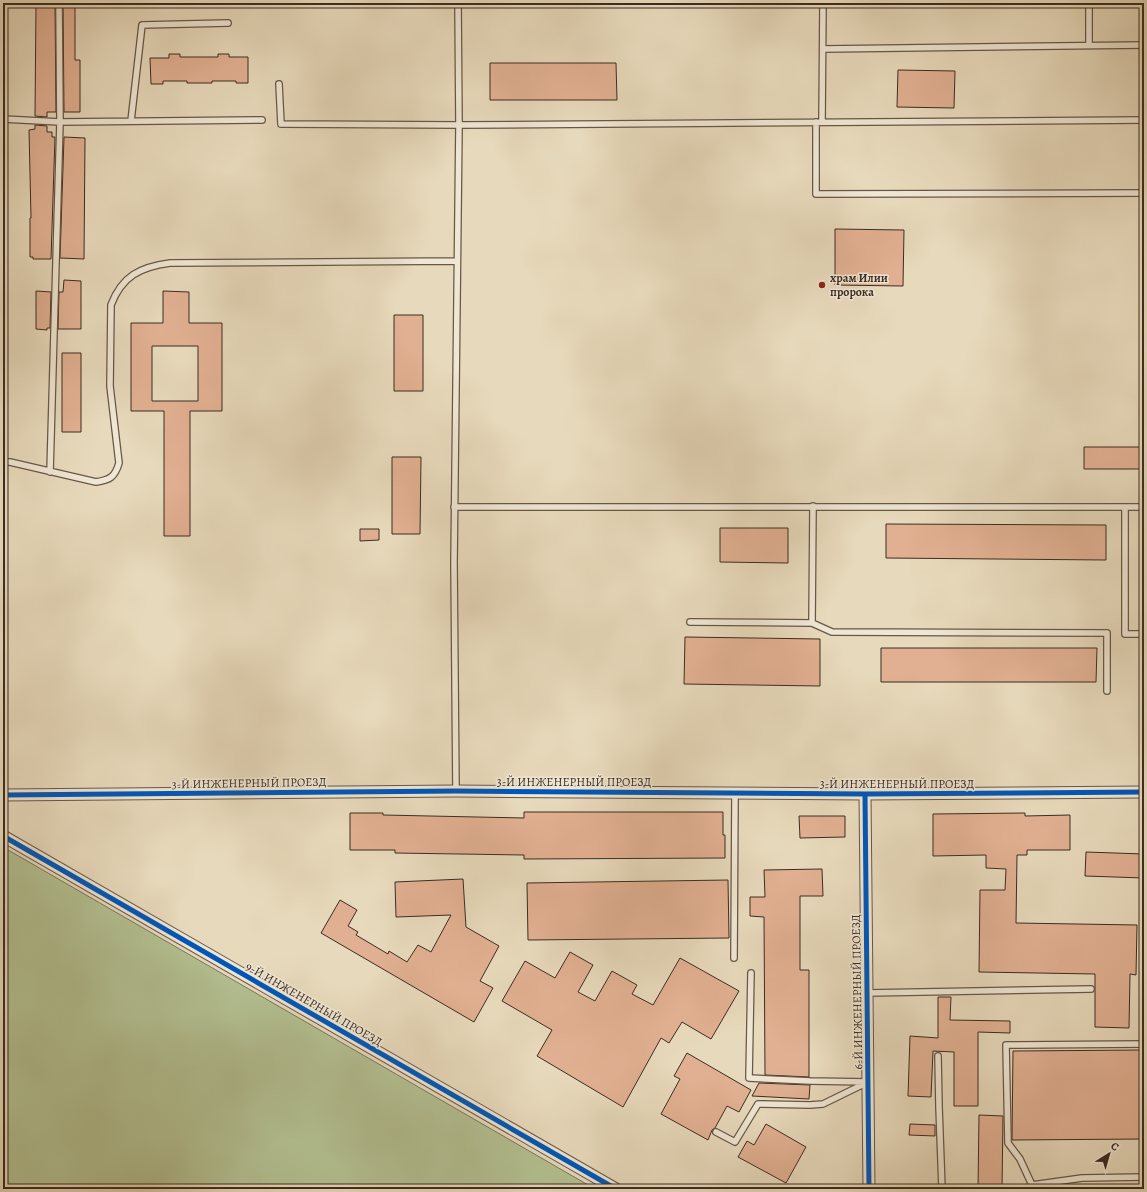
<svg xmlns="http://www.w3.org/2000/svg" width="1147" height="1192" font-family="Alegreya,serif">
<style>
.green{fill:#b3c092;stroke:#78765a}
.building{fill:#e1b092;stroke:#3c2c21;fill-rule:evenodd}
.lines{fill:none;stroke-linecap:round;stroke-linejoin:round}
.service-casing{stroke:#675748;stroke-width:8}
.minor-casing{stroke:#675748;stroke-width:13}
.service{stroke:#efe6d3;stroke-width:5.5}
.minor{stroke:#efe6d3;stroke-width:11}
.cycleway-casing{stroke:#efe6d3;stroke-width:8}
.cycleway{stroke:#0057b8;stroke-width:5}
.poi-dot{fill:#8f2418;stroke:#efe6d3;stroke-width:1.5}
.labels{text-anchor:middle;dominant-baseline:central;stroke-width:3;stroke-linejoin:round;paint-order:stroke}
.poi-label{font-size:12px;font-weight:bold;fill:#3c2c21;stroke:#efe6d3;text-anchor:start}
.street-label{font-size:12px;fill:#3c2c21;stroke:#efe6d3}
</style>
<rect width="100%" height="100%" fill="#e7d9bb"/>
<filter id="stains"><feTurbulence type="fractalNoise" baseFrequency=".005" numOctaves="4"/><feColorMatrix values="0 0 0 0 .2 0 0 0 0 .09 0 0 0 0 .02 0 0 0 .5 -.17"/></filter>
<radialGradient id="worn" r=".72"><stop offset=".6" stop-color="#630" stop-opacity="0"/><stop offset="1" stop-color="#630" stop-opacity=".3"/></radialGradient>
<path class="green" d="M3 847 595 1189 3 1188Z"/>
<path class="building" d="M36 3H55L56 112H47V117L35 116Z
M63 3H75V60H80V112H64Z
M169 54H180V57H218V54H229V57H248V83H236V81H212V83H187V81H163V84H151L150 58H169Z
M490 63H616L617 100H490Z
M898 70 955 71 954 108 897 107Z
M35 125 47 126V132H52V137H55L51 259H33V257H30V218H31L29 130 35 129Z
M64 137 85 138 84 259 60 258Z
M835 229 904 230 903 286 835 285Z
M64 280 81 281V329H58L59 292H63Z
M36 291 51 292 50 328H47V330L36 329Z
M163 291 189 292V323H222V411H190V536H164V411H131V323H163ZM152 346H198V401H152Z
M394 315H423V391H394Z
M62 353H81V432H62Z
M1084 447H1144V458L1140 459V469H1084Z
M392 457H421L420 534H392Z
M886 524 1106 525V560L886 558Z
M720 528H788V563L720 562Z
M360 529H379V540L360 541Z
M685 637 820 639V686L684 684Z
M881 648H1097L1096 682H881Z
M524 812H723V835H725V858L524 859V855L395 853V850H350V813H383V815L524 818Z
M1025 813V816L1070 815V850H1027V855H1017L1016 923 1137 925 1136 975 1130 974 1129 1028 1095 1027V974L979 972 980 890H1005L1006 869 986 868V855L933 856V814Z
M799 816H845V837L800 838Z
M1086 852 1144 854V878L1085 876Z
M822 869 823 896H800V970H809V1077L765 1075 764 917 750 916V897H765L764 870Z
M463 879 466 927 499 946 480 981 493 988 474 1022 321 933 340 900 357 910 348 926 358 932 356 935 388 954 389 951 407 962 418 945 431 952 451 915 396 917 395 882Z
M728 880 729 938 528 940 527 883Z
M570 952 593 965 578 992 595 1001 612 971 637 985 632 994 653 1005 680 958 739 991 711 1039 682 1022 669 1043 661 1038 623 1107 537 1056 552 1030 502 1001 525 961 555 978Z
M938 997H951L950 1020 1010 1021V1033L978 1032V1106H954V1052L933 1051 931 1097 908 1096 910 1036 938 1038Z
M1144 1050V1139L1012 1140 1013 1051Z
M687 1053 751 1090 739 1112 727 1106 715 1128 712 1130 708 1140 661 1114 680 1079 674 1076Z
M759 1083 810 1085 809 1099 752 1096Z
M979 1115 1003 1116 1002 1189H978Z
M766 1124 806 1147 786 1183 738 1157 747 1141 754 1145Z
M910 1124 935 1125V1136L909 1135Z"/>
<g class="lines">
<g class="service-casing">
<path id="service" d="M1089 3V45
M823 49 1144 45
M279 84 281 124 459 125 1144 120
M3 119 60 122 262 120
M131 121 142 25 228 23
M822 121 823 3
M816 122V194L1144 193
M3 462H10L96 482C110 480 115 477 119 463L110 386 111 305C122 276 140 267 170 263L457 261
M50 472 60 122 59 3
M454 507H1144
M1125 507V634H1144
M690 622 812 623 813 506
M812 623 832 632 1107 633V691
M456 791 454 563 459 125 458 3
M734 958 735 793
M751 973 749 1078 810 1081 868 1082
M867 993 1091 989
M938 1056 939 1107 942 1189
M716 1132 735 1142 758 1104 810 1105 823 1104 866 1083
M1032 1185 1020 1159 1008 1143 1006 1045 1144 1044
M1028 1189 1032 1185 1082 1178 1144 1177"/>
</g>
<g class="minor-casing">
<path id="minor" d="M865 794 869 1189
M3 795 456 791 865 794 1144 792
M3 836 616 1189"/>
</g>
<use href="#service" class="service"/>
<use href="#minor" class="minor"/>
<g class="cycleway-casing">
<path id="cycleway" d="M865 794 869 1189
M3 795 456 791 865 794 1144 792
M3 836 616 1189"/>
</g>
<use href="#cycleway" class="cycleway"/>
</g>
<circle class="poi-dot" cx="822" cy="285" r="4"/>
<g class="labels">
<g class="poi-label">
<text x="830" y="278">храм Илии<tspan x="830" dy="14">пророка</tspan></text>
</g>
<g class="street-label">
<text x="574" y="782">3-Й ИНЖЕНЕРНЫЙ ПРОЕЗД</text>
<text transform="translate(249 783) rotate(-1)">3-Й ИНЖЕНЕРНЫЙ ПРОЕЗД</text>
<text x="897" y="784">3-Й ИНЖЕНЕРНЫЙ ПРОЕЗД</text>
<text transform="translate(857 992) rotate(-91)">6-Й ИНЖЕНЕРНЫЙ ПРОЕЗД</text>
<text transform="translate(314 1004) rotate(30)">9-Й ИНЖЕНЕРНЫЙ ПРОЕЗД</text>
</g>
</g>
<rect width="1147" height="1192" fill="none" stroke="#e7d9bb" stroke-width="16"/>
<rect x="4" y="4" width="1139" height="1184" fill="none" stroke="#3c2c21" stroke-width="2"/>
<rect x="8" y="8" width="1131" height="1176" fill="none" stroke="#3c2c21"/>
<g transform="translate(1109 1154) rotate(37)" stroke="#efe6d3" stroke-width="3" paint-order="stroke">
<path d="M0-3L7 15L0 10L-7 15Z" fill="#3c2c21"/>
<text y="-6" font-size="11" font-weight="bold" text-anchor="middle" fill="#3c2c21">С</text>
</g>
<rect width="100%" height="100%" filter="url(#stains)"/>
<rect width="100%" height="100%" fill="url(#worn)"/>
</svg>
